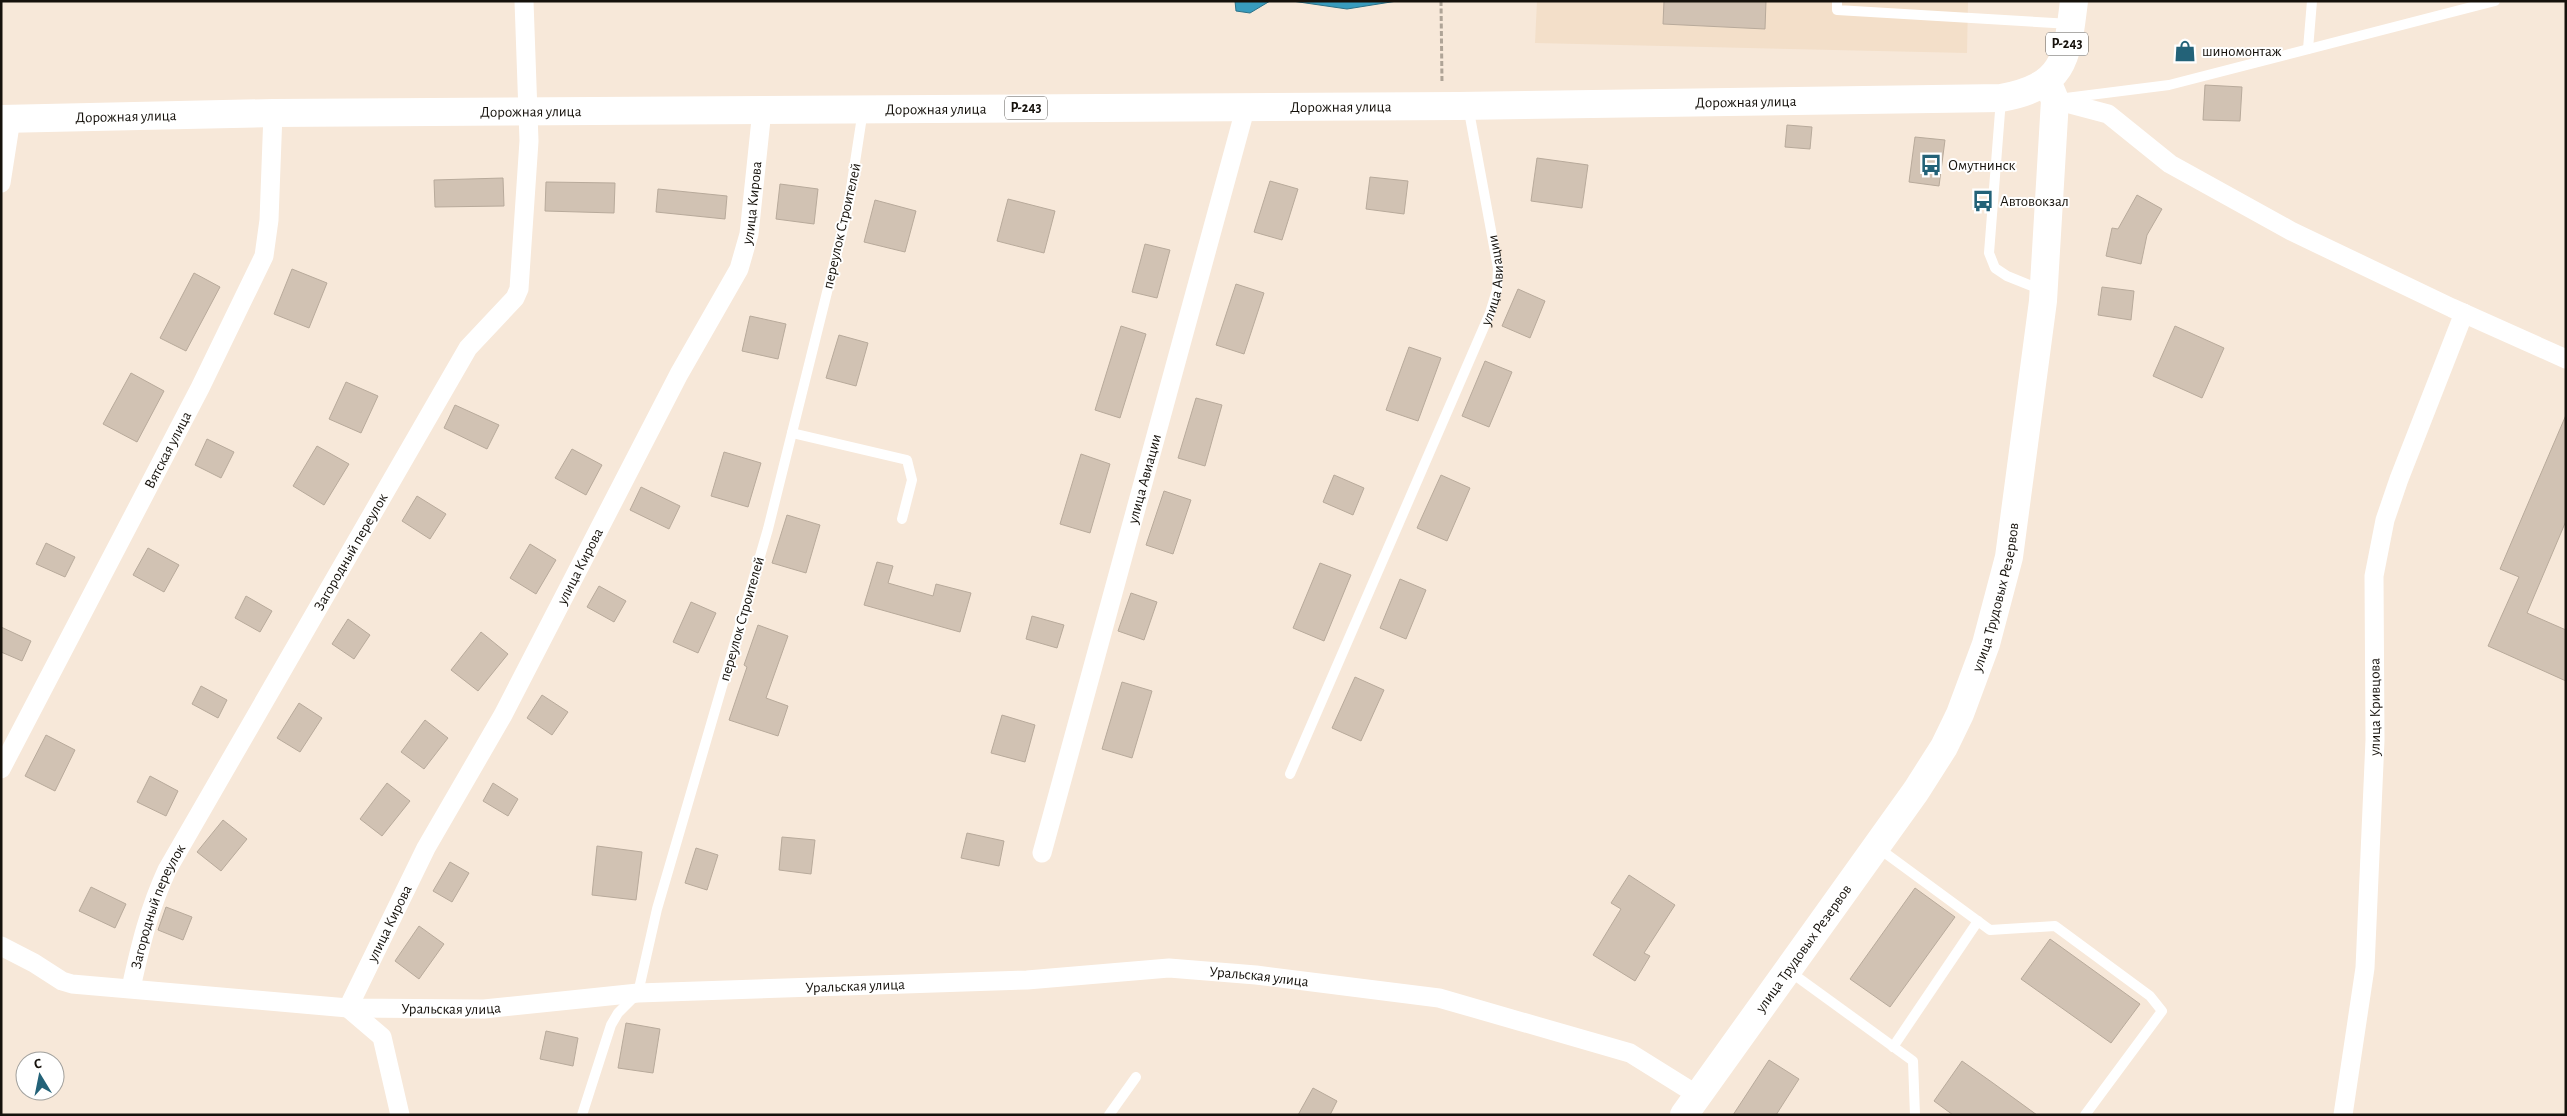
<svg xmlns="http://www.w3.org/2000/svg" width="2567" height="1116" font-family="'Alegreya Sans',sans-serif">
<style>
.built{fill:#f3dfc9}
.water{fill:#389bbd;stroke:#2e7288}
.building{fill:#d1c2b3;stroke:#b8aa9b}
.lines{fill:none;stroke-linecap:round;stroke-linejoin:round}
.path{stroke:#afa497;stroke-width:3;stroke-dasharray:5 2.5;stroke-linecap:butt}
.lane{stroke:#fff;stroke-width:10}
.street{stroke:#fff;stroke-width:19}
.secondary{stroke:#fff;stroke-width:28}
.highway{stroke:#fff;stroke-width:28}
.labels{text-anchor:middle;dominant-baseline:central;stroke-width:4;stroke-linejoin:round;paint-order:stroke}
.shield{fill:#fff;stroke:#5b5854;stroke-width:1}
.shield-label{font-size:14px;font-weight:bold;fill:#15110b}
.poi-label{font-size:15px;fill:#15110b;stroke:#fff;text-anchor:start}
.street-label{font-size:15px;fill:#15110b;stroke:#fff}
</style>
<rect width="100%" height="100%" fill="#f7e8d9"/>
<path class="built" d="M1537 1H1968L1967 53 1535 43Z"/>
<path class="water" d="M1235 1H1270L1250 13 1236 11Z
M1292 1H1397L1347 9Z"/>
<path class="building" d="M1664 1H1766L1765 29 1663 24Z
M2205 85 2242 87 2240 121 2203 120Z
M1787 125 1812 127 1810 149 1785 147Z
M1915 137 1945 140 1939 186 1909 182Z
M1537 158 1588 165 1582 208 1531 201Z
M1370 177 1408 181 1404 214 1366 209Z
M503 178 504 206 435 207 434 180Z
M1270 181 1298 189 1282 240 1254 232Z
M546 182 615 183 614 213 545 211Z
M780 184 818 189 814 224 776 219Z
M658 189 727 196 725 219 656 212Z
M2137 195 2162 209 2147 235 2141 264 2106 256 2112 228 2118 229Z
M1008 199 1055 211 1044 253 997 241Z
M875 200 916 211 905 252 864 242Z
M1145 244 1170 250 1157 298 1132 292Z
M292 269 327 283 309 328 274 314Z
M194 273 220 287 186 351 160 338Z
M1236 284 1264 293 1244 354 1216 345Z
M2102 287 2134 291 2131 320 2098 315Z
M1518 289 1545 301 1530 338 1502 326Z
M750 316 786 324 778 359 742 351Z
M1121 326 1146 334 1120 418 1095 410Z
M2175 326 2224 348 2202 398 2153 376Z
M839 335 868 343 856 386 826 378Z
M1409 347 1441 358 1418 421 1386 410Z
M1485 361 1512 372 1489 427 1462 416Z
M131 373 164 391 137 442 103 424Z
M346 382 378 396 361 433 329 419Z
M1196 398 1222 405 1205 466 1178 458Z
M455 405 499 425 487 449 444 428Z
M2566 415V521L2527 613 2566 630V681L2488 646 2519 577 2500 569Z
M207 439 234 452 221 478 195 465Z
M317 446 349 464 324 505 293 486Z
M572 449 602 465 586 495 555 478Z
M724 452 761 463 748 507 711 496Z
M1081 454 1110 464 1090 533 1060 524Z
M1334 475 1364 488 1353 515 1323 502Z
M1441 475 1470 488 1447 541 1417 528Z
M641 487 680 506 669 529 630 510Z
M1164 491 1191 500 1173 554 1146 545Z
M417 496 446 514 430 539 402 521Z
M787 515 820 525 806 573 772 563Z
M46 543 75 557 65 577 36 564Z
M530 544 556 560 536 594 510 578Z
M148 548 179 565 164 592 133 575Z
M877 562 893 566 888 583 933 596 936 584 971 593 960 632 864 605Z
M1320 563 1351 575 1324 641 1293 628Z
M1400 579 1426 590 1406 639 1380 628Z
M599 586 626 601 614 622 587 607Z
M1131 593 1157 602 1144 640 1118 631Z
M246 596 272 611 260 632 235 618Z
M691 602 716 613 698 653 673 642Z
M1032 616 1064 625 1057 648 1026 639Z
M348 619 370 635 354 659 332 644Z
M758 625 788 636 766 698 788 706 778 736 729 720 747 667 744 665Z
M1 627 31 641 22 661 1 652Z
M481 632 508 654 478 691 451 670Z
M1355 677 1384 690 1361 741 1332 728Z
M1122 682 1152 691 1132 758 1102 749Z
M201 686 227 700 218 718 192 704Z
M542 695 568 712 552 735 527 718Z
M299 703 322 718 300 752 277 738Z
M1002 715 1035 725 1025 762 991 753Z
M425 720 448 738 424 769 401 752Z
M46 735 75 750 55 791 25 776Z
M150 776 178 791 166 816 137 802Z
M387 783 410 801 382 836 360 819Z
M493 783 518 799 508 816 483 801Z
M223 820 247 839 221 871 197 852Z
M967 833 1004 841 999 866 961 858Z
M782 837 815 840 811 874 779 870Z
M597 846 642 852 636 900 592 895Z
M696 848 718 855 707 890 685 883Z
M450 862 469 873 452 902 433 891Z
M1629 875 1675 905 1644 953 1650 956 1635 981 1593 955 1621 909 1611 903Z
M91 887 126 904 115 928 79 911Z
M1915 888 1955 917 1890 1007 1850 979Z
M166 907 192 917 183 940 158 930Z
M419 926 444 944 419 979 395 961Z
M2050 939 2140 1004 2111 1043 2021 979Z
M626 1023 660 1029 653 1073 618 1068Z
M546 1031 578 1038 573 1066 540 1059Z
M1769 1060 1799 1079 1776 1115H1733Z
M1962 1061 1993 1083 2037 1115H1953L1934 1101Z
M1313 1088 1337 1101 1330 1115H1298Z"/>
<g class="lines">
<path class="path" d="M1441 1 1442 83"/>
<g class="lane">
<path d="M1837 1V10L2071 24"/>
<path d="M2308 49 2312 1"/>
<path d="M2066 98 2169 85 2495 1"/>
<path d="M2001 99 1989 253 1995 268 2007 276 2042 290"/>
<path d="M792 433 907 460 912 480 902 519"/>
<path id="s1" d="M1290 774 1490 313 1497 290 1498 268 1468 106"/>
<path d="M1877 847 1990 930 2055 926 2150 996 2162 1011 2085 1115"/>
<path d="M1789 971 1913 1061 1915 1115"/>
<path d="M1893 1047 1978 921"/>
<path d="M582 1115 611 1025 618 1013 638 993 657 909 768 529 848 208 863 110"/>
<path d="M1109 1115 1136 1077"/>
</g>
<g class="street">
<path d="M2055 100 2108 114 2170 164 2291 231 2452 308 2566 359"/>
<path d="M1 183 11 119"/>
<path id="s2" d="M1 769 200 388 264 256 269 220 273 113"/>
<path id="s3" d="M1042 853 1246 106"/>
<path id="s4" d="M1 946 34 963 62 981 72 984 348 1008 484 1009 638 993 1027 980 1169 968 1256 975 1439 998 1630 1053 1699 1096"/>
<path id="s5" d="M131 988C140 947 149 909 167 870L468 348 515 298 519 289 529 141 524 1"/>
<path id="s6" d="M400 1115 382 1037 348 1008 426 848 503 715 679 374 739 269 749 234 762 110"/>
<path id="s7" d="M2343 1115 2365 968 2375 740 2374 576 2385 520 2399 479 2464 313"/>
</g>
<path class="secondary" id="s8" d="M1684 1115 1916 791 1944 747 1960 714 1986 644 2009 557 2043 301 2055 100 2047 81"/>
<path class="highway" id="s9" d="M1 119 273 113 1458 106 2001 98C2065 86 2067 59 2074 1"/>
</g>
<defs>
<g id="shop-bare" transform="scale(1.725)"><path d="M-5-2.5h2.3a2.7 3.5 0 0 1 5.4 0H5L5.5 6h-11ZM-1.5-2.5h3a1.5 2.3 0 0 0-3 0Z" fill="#236278" stroke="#fff" stroke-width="2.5" paint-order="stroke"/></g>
<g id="bus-bare" transform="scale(1.725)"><path d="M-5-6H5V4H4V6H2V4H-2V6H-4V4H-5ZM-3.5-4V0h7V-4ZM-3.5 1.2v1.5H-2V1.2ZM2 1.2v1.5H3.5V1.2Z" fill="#236278" stroke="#fff" stroke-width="2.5" paint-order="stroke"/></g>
</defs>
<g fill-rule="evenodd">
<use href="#shop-bare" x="2185" y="51"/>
<use href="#bus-bare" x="1931" y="165"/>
<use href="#bus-bare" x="1983" y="201"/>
</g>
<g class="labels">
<g class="shield">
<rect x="2046" y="32.5" width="42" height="23" rx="4"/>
<rect x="1005" y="96.5" width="42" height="23" rx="4"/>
</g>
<g class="shield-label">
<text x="2067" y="44">Р-243</text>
<text x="1026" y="108">Р-243</text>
</g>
<g class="poi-label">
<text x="2202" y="51">шиномонтаж</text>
<text x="1948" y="165">Омутнинск</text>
<text x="2000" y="201">Автовокзал</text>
</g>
<g class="street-label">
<text stroke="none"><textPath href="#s9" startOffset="1745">Дорожная улица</textPath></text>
<text stroke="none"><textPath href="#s9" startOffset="1340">Дорожная улица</textPath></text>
<text stroke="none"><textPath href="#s9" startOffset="935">Дорожная улица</textPath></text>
<text stroke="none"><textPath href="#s9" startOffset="530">Дорожная улица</textPath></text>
<text stroke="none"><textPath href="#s9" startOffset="125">Дорожная улица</textPath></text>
<text stroke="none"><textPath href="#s6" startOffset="1029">улица Кирова</textPath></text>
<text transform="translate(842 226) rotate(-77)">переулок Строителей</text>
<text stroke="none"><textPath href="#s1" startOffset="536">улица Авиации</textPath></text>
<text stroke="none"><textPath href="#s2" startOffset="360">Вятская улица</textPath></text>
<text stroke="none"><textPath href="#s3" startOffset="388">улица Авиации</textPath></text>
<text stroke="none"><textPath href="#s5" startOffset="491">Загородный переулок</textPath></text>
<text stroke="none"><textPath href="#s6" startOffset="624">улица Кирова</textPath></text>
<text stroke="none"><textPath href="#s8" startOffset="610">улица Трудовых Резервов</textPath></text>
<text transform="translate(742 619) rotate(-74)">переулок Строителей</text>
<text stroke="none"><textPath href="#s7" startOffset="410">улица Кривцова</textPath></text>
<text stroke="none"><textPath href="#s5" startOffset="86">Загородный переулок</textPath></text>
<text stroke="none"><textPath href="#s6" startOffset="219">улица Кирова</textPath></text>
<text stroke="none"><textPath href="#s8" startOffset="205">улица Трудовых Резервов</textPath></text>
<text stroke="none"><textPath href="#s4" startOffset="1271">Уральская улица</textPath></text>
<text stroke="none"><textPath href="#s4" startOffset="866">Уральская улица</textPath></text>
<text stroke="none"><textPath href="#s4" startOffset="461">Уральская улица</textPath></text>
</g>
</g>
<rect width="2567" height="1116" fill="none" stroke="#15110b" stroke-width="5"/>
<g transform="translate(40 1076) rotate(350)"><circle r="24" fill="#ffffff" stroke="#a1a09d"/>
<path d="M0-4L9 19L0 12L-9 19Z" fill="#236278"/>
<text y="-8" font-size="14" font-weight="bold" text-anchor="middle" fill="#15110b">С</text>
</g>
</svg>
